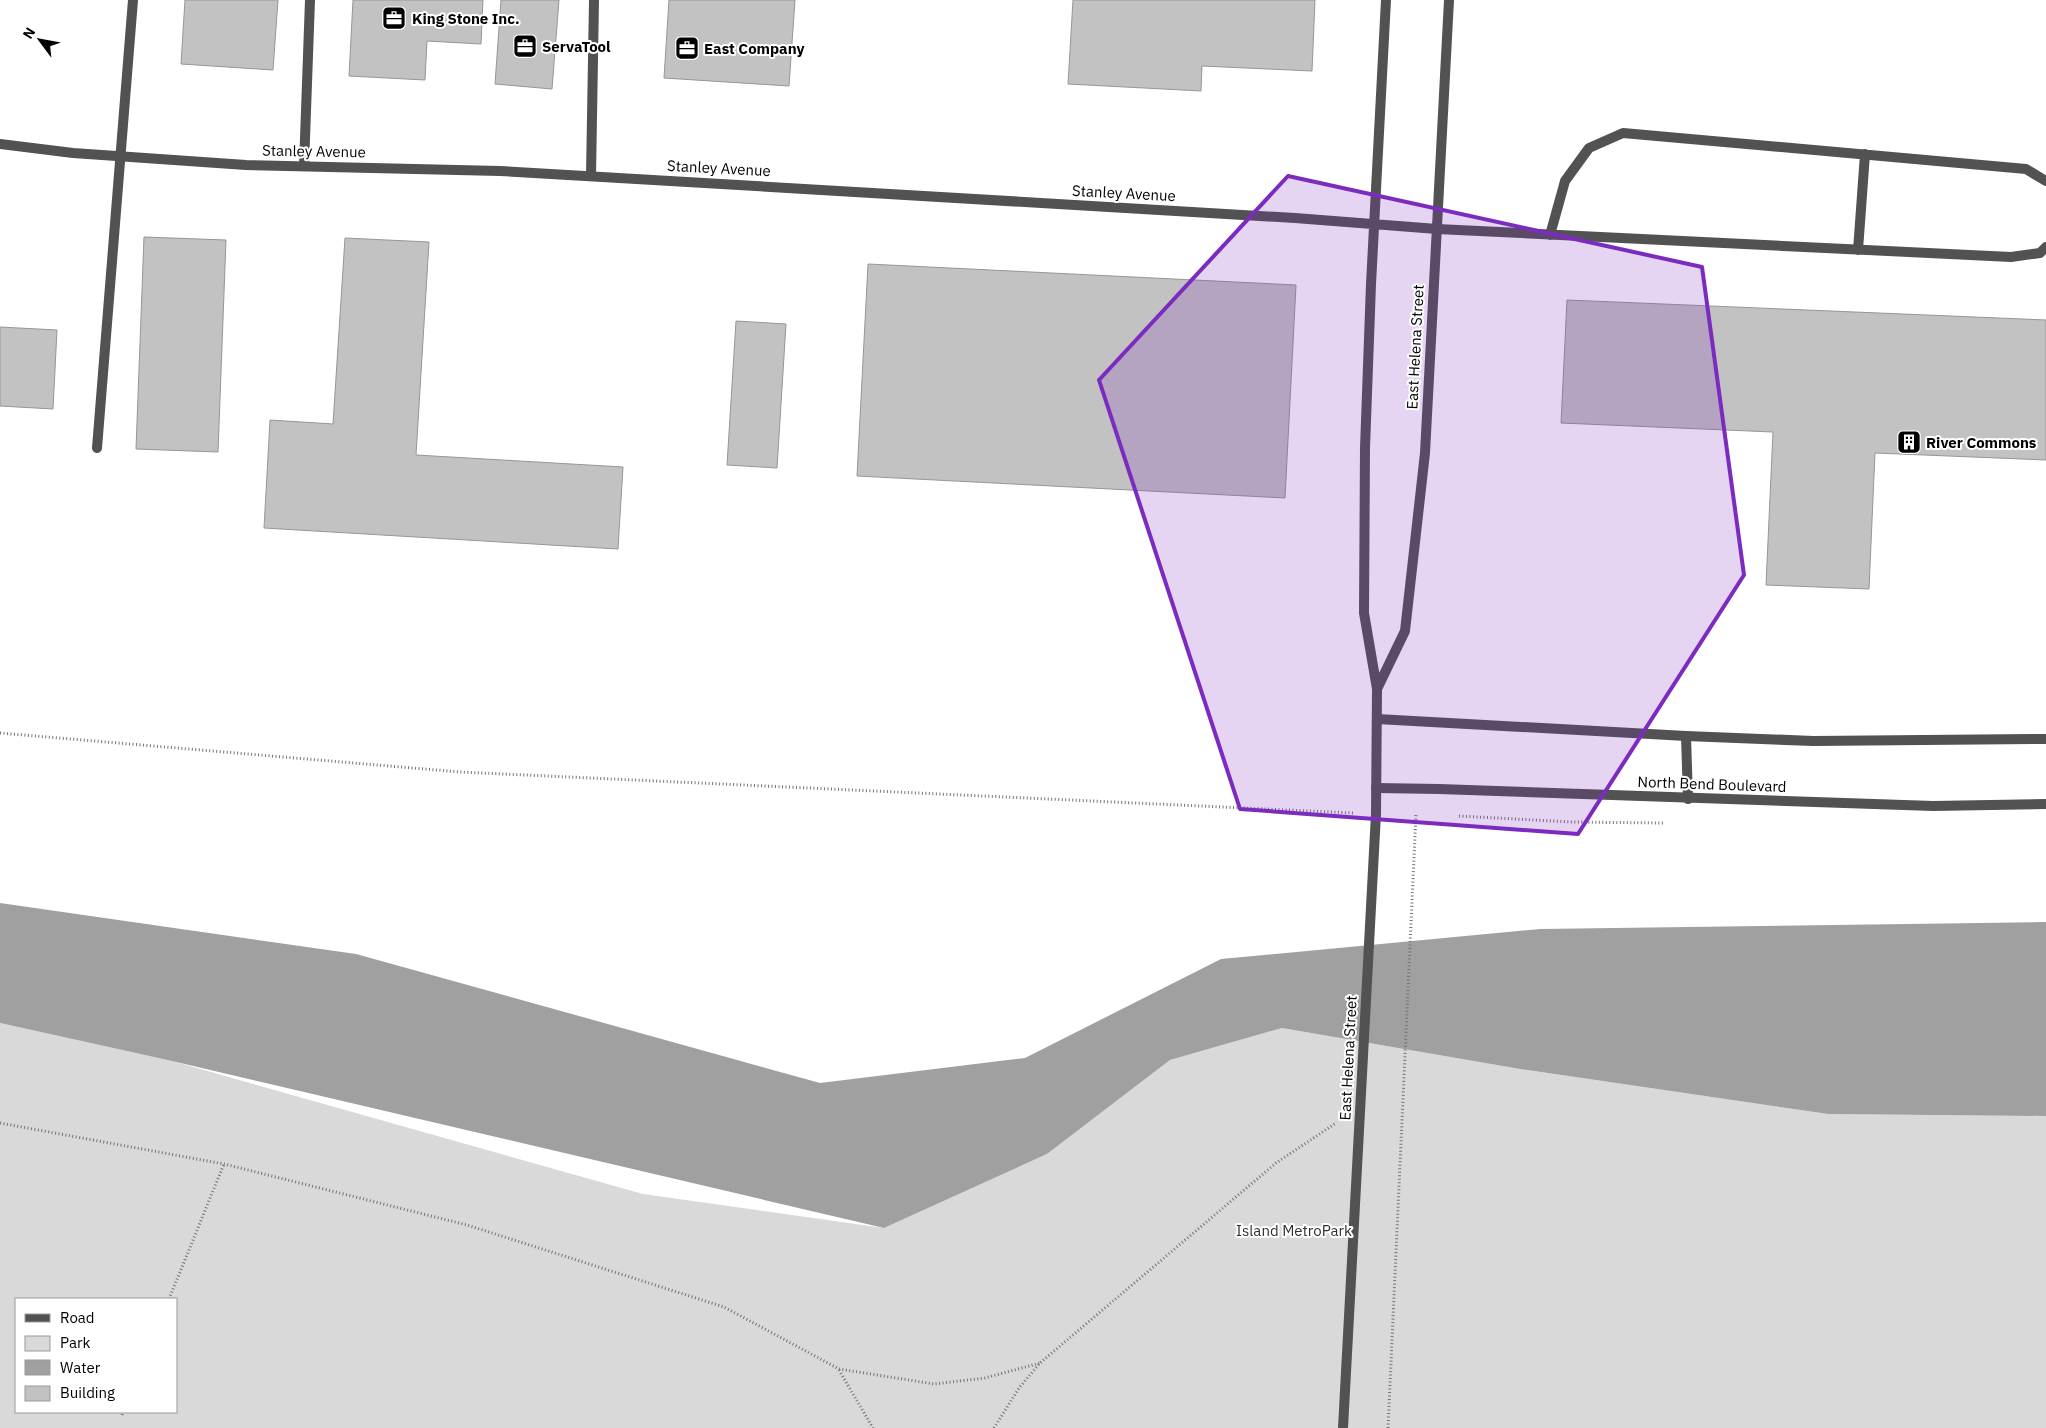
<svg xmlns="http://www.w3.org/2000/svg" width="2046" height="1428" font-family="'IBM Plex Sans',sans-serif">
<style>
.green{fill:#d9d9d9;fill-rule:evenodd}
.water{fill:#a0a0a0}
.building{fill:#c2c2c2;stroke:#969696}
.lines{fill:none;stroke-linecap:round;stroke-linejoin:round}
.path{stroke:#747474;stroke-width:3;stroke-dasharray:1 2.5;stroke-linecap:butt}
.service{stroke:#525252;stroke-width:10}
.minor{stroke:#525252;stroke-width:10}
.tertiary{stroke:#525252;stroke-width:10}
.marked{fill:#7b2cbf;fill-opacity:0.2;stroke:#7b2cbf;stroke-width:4;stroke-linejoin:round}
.labels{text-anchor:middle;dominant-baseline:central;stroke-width:4;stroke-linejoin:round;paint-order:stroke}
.poi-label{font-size:15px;font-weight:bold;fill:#000;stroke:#fff;text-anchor:start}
.street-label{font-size:15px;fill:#000;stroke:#fff}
.park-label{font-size:15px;fill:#303030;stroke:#fff}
</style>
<rect width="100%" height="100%" fill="#fff"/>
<path class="green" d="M0 1023 172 1061 643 1194 884 1228 1047 1154 1170 1060 1282 1028 1520 1069 1828 1114 2046 1116V1428H0ZM16 1299H176V1412H16Z"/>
<path class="water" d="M0 903 356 954 820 1083 1025 1058 1221 959 1540 929 2046 922V1116L1828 1114 1520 1069 1282 1028 1170 1060 1047 1154 884 1228 172 1061 0 1023Z"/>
<path class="building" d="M185 0H278L273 70 181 64Z
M353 0H483L481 44 427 41 425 80 349 76Z
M501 0H559L552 89 495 84Z
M669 0H795L789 86 664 78Z
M1073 0H1315L1312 71 1202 66 1201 91 1068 84Z
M144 237 226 240 218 452 136 449Z
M345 238 429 242 416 455 623 467 618 549 264 528 270 420 333 424Z
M868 264 1296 285 1285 498 857 476Z
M1567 300 2046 320V460L1875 453 1869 589 1766 585 1773 432 1561 423Z
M736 321 786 324 777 468 727 465Z
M0 327 57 330 53 409 0 406Z"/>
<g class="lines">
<path class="path" d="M0 733 460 772 1353 813
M1459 816 1571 822 1663 823
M0 1123 224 1164 467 1225 724 1307 839 1369 934 1384 985 1378 1040 1363
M169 1299 224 1164
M839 1370 873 1428
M122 1415 123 1412
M994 1428 1019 1388 1040 1363 1276 1163 1336 1123
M1388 1428 1416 814"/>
<path class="service" d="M304 166 310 0
M591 176 594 0
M1437 229 2011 257 2040 253 2046 247
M1550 235 1565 181 1589 148 1623 133 2026 169 2046 181
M1858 250 1865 154
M97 448 133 0
M1686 736 1688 799"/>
<path class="minor" d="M1377 719 1686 736 1813 741 2046 739
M1376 788 1439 789 1933 806 2046 804"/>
<path class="tertiary" d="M0 144 73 153 246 165 500 171 1295 218 1437 229
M1377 689 1405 631 1425 453 1449 0
M1343 1428 1376 814 1377 689 1364 613 1365 448 1371 284 1386 0"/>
</g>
<path class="marked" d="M1288 176 1702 267 1744 575 1578 834 1240 809 1099 380Z"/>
<defs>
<g id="office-square" transform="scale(1.25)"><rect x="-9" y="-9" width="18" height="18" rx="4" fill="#000" stroke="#fff"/><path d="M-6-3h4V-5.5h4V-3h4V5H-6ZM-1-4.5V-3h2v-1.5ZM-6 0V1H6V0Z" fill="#fff"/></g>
<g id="building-square" transform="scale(1.25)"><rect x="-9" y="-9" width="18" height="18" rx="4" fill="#000" stroke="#fff"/><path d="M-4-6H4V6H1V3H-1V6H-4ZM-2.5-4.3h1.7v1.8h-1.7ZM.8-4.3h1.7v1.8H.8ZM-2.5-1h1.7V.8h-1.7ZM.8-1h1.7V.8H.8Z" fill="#fff"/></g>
</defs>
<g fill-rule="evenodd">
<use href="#office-square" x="394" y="18"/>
<use href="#office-square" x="525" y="46"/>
<use href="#office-square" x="687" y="48"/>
<use href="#building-square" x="1909" y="442"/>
</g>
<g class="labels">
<g class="poi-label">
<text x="412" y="18">King Stone Inc.</text>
<text x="542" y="46">ServaTool</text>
<text x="704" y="48">East Company</text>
<text x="1926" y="442">River Commons</text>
</g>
<g class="street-label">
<text transform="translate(314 151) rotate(1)">Stanley Avenue</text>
<text transform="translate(719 168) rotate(3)">Stanley Avenue</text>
<text transform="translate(1124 193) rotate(3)">Stanley Avenue</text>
<text transform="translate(1415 347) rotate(-87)">East Helena Street</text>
<text transform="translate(1712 784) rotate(2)">North Bend Boulevard</text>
<text transform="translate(1348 1058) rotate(-87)">East Helena Street</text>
</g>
<g class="park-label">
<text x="1294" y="1230">Island MetroPark</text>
</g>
</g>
<rect x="15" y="1298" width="162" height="115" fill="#ffffff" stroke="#999999"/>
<rect x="25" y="1314" width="25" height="8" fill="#525252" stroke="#999999"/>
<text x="60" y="1323" font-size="15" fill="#000000">Road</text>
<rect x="25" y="1336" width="25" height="15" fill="#d9d9d9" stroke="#999999"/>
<text x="60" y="1348" font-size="15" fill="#000000">Park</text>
<rect x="25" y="1360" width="25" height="15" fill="#a0a0a0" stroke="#999999"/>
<text x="60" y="1373" font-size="15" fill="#000000">Water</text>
<rect x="25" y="1386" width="25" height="15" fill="#c2c2c2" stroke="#999999"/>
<text x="60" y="1398" font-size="15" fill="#000000">Building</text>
<g transform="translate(40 40) rotate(302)" stroke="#ffffff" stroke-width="4" paint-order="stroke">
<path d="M0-4L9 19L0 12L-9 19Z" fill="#000000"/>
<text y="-8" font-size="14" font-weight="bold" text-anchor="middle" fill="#000000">N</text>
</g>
</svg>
